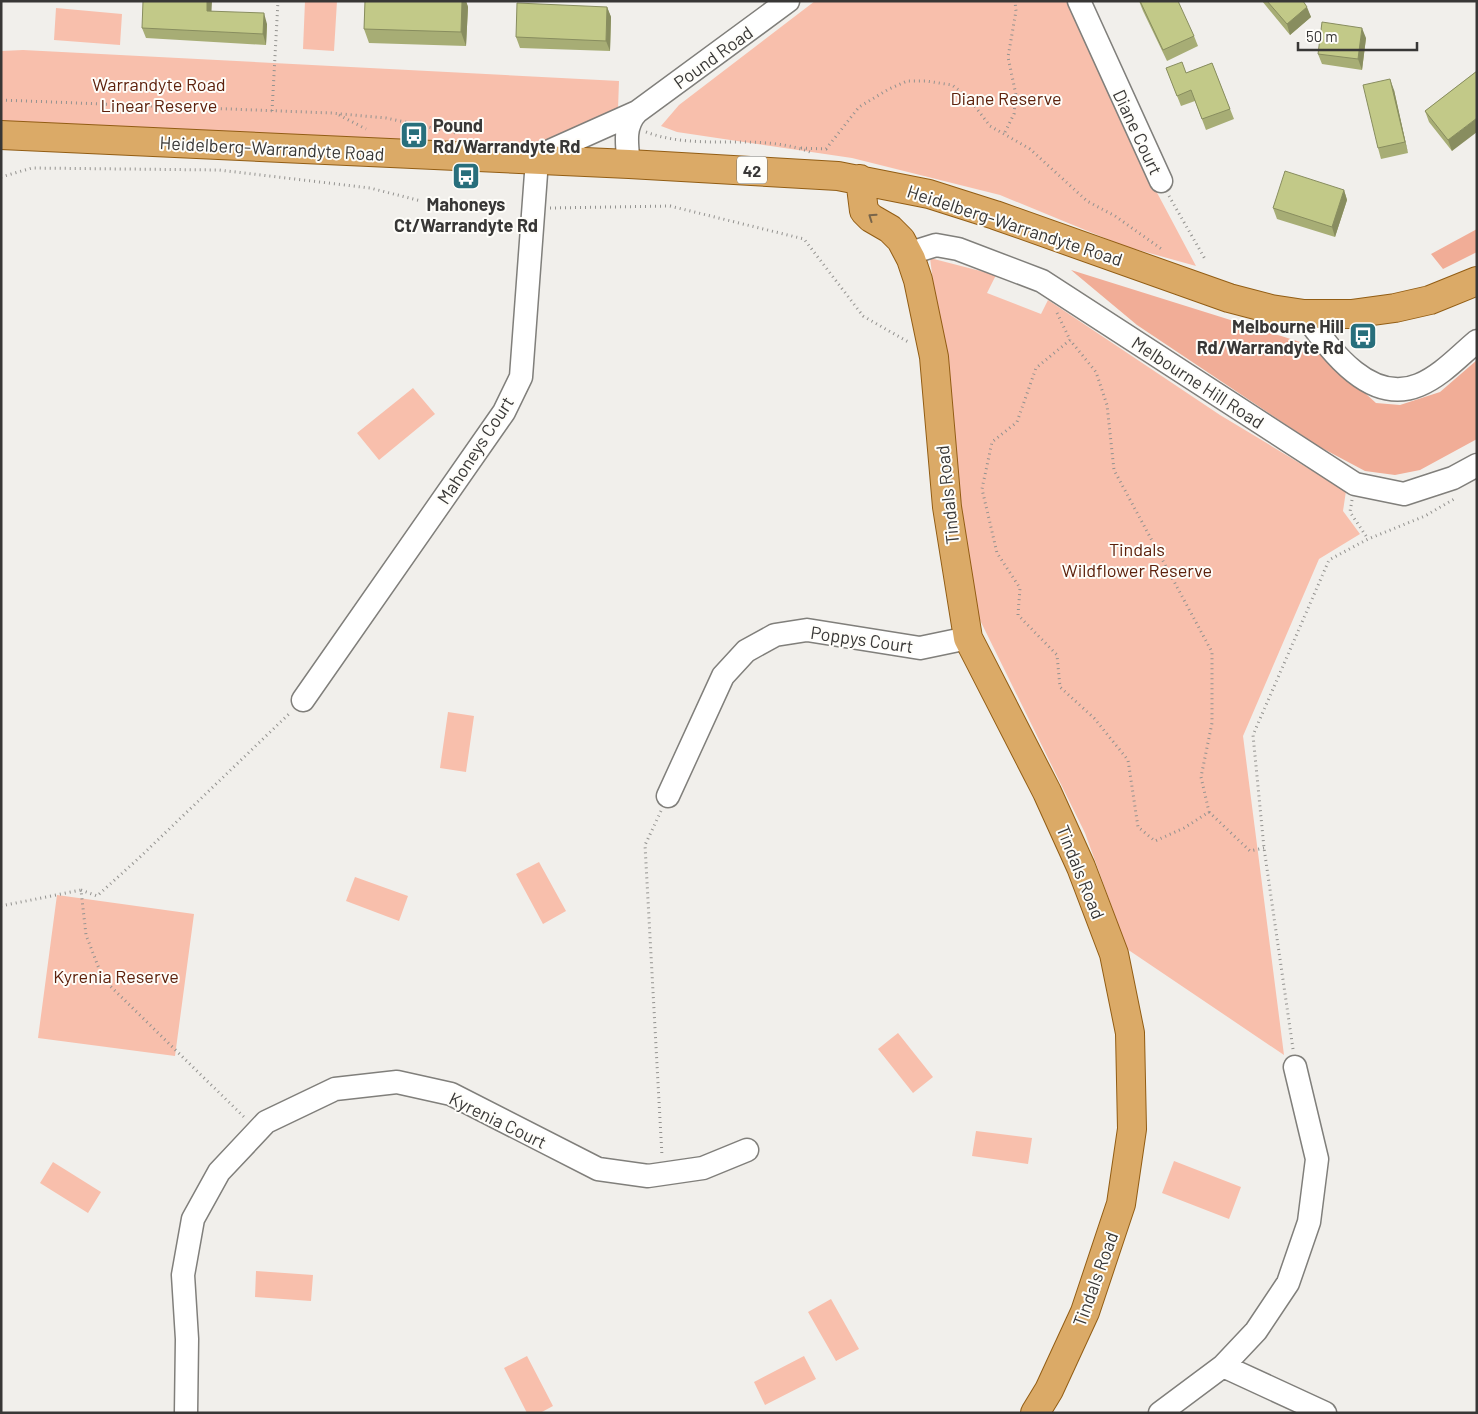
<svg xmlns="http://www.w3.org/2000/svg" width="1478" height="1414" font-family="Barlow,sans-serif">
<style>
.green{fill:#f8bfac}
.forest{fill:#f1ad97}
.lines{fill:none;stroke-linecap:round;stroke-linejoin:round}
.minor-casing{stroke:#807f7b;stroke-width:25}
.major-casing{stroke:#925d14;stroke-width:30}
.path{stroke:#93928f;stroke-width:3;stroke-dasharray:1 4;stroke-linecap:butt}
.minor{stroke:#fff;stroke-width:22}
.major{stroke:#dbaa67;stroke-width:28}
.wall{fill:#a7ad75}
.shaded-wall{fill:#888d5f}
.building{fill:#c2c988;stroke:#888d5f}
.oneway{stroke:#79654a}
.labels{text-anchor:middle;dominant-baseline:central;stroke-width:4;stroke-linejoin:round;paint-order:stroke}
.shield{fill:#fefdf9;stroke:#737270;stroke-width:1}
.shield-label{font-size:16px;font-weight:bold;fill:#383736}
.street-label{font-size:18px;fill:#383736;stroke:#fefdf9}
.park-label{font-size:18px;fill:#5d210c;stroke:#fefdf9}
.poi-label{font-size:18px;font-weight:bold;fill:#383736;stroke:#fefdf9;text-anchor:start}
</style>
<rect width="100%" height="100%" fill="#f1efeb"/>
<path class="green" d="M305 1H337L334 51 303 49Z
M815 1H1068L1137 155 1196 266 1124 246 1000 195 852 158 677 132 661 126 679 105Z
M56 8 122 14 120 45 54 40Z
M23 50 619 81 618 109 579 130 543 141 522 145 436 146 1 123V51Z
M930 258 996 275 987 293 1041 314 1048 300 1220 415 1346 491 1343 511 1360 534 1319 559 1243 736 1284 1055 1127 949 1085 833 975 610Z
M413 388 435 414 379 460 357 433Z
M448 712 474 716 466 772 440 768Z
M539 862 566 911 543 924 516 874Z
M355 877 408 896 399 921 346 901Z
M57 895 194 914 175 1056 38 1038Z
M898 1033 933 1077 913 1093 878 1049Z
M976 1131 1032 1138 1028 1164 972 1156Z
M1174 1161 1241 1187 1229 1219 1162 1193Z
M53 1162 101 1192 88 1213 40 1183Z
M256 1271 313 1275 311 1301 255 1297Z
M831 1299 859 1349 836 1361 808 1312Z
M527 1356 553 1406 540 1413H527L504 1368Z
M804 1356 816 1379 765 1405 754 1382Z"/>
<path class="forest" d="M1477 229V252L1443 269 1431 254Z
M1071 270 1313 346 1376 403 1400 405 1440 392 1477 360V439L1420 470 1395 475 1365 471 1318 446 1137 325Z"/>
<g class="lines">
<g class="minor-casing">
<path id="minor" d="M1079 1 1161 181
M629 164C627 146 623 126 637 112
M920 250 936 245 958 249 1042 281 1355 484 1404 494 1453 478 1477 465
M1304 314C1329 348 1369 406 1419 385 1441 376 1459 356 1477 341
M303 700 504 412 521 377 537 160 552 150 637 112 788 1
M668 796 723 676 746 651 775 635 807 630 920 648 968 638
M1223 1366 1325 1413
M186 1413 187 1339 183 1275 193 1219 219 1172 266 1122 335 1089 397 1082 451 1094 598 1169 648 1176 703 1168 747 1150
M1160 1413 1223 1366 1256 1331 1288 1283 1309 1222 1317 1159 1295 1067"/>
</g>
<g class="major-casing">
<path id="major" d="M1 135 629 164 838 176 929 194 995 215 1229 298 1271 309 1304 314H1351L1395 308 1430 300 1477 281
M860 179 864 211 871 218 890 229 901 240 911 259 918 280 934 357 947 507 968 638 1047 792 1081 867 1114 954 1130 1033 1132 1129 1121 1204 1085 1312 1049 1390 1035 1413"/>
</g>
<path class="path" d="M1 100 331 113 386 118 456 133
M272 111 278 1
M339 115 366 129
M646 132C699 152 758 132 810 152
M1005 132 1014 114 1016 95 1008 57 1016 11 1015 1
M801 148 826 149 859 107 889 89 907 81H926L952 85 968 97 990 126 1030 149 1087 201 1115 216 1163 250
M1 177 32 168 219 170 370 188 421 201
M1169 196 1205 259
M550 208 670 206 804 239 863 316 910 343
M1057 313 1070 340 1036 368 1017 422 992 442 982 489 997 553 1020 588 1018 615 1057 655 1060 687 1094 718 1128 760 1138 827 1155 841 1184 828 1209 812 1201 777 1212 723V652L1114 470 1107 405 1096 372 1070 340
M1352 500 1350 512 1368 539
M661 811 645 845 662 1156
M1209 812 1250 851 1264 848
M81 890 97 896 139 858 291 712
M1 906 81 890 86 935 103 979 245 1118
M1293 1049 1264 848 1253 735 1329 560 1368 539 1425 516 1456 498"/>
<use href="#minor" class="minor"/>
<use href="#major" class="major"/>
</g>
<path class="wall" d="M365 1H466L468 7 466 46 369 43 364 29Z
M1139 1 1194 36 1198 46 1167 61 1143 11Z
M1262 1H1303L1311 17 1290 35Z
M607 7 611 17 610 51 520 48 516 37Z
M211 11 267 24 266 45 146 38 142 28Z
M1366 38 1362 70 1322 64 1318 54Z
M1212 63 1234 119 1206 130 1195 101 1181 106 1166 68 1186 73Z
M1477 71 1452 151 1429 122 1425 111Z
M1394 90 1408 153 1381 159 1378 148Z
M1344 190 1347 200 1335 237 1277 219 1273 208Z"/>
<path class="shaded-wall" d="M207 1H212L211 21 207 11Z
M462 1H466L468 7 466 46 461 32Z
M607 7 611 17 610 51 606 41Z
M1307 7 1311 17 1290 35 1287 24Z
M264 13 267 24 266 45 263 34Z
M1362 28 1366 38 1362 70 1358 59Z
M1390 79 1394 90 1408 153 1405 142Z
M1477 118V132L1452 151 1448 140Z
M1344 190 1347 200 1335 237 1332 227Z"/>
<path class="building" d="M143 1H207V11L264 13 263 34 142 28Z
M365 1H462L461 32 364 29Z
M1140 1H1178L1194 36 1163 50Z
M1267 1H1303L1307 7 1287 24Z
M517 3 607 7 606 41 516 37Z
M1322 22 1362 28 1358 59 1318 54Z
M1182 62 1186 73 1212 63 1230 109 1202 119 1191 90 1177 96 1166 68Z
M1477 71V118L1448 140 1425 111Z
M1390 79 1405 142 1378 148 1363 85Z
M1285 171 1344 190 1332 227 1273 208Z"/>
<defs><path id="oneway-chevron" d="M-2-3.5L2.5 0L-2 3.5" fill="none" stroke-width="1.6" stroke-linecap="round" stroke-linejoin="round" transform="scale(1.25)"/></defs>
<use class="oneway" href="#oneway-chevron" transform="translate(872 217) rotate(-145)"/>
<defs>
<g id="bus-square" transform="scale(1.4375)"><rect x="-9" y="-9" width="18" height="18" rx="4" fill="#286f7c" stroke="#fefdf9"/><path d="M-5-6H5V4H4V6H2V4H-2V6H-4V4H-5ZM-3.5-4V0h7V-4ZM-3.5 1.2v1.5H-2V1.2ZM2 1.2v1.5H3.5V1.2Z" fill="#fff"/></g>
</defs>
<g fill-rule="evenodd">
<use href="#bus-square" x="414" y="135"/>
<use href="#bus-square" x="466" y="176"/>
<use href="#bus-square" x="1363" y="336"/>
</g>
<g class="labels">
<rect class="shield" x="737" y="156.5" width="30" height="27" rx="4"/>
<g class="shield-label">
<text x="752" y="170">42</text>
</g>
<g class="street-label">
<text transform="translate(713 57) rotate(-36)">Pound Road</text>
<text transform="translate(1138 132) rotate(65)">Diane Court</text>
<text transform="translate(272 148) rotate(3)">Heidelberg-Warrandyte Road</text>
<text transform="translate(1015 225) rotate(18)">Heidelberg-Warrandyte Road</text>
<text transform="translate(1198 382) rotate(33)">Melbourne Hill Road</text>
<text transform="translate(475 450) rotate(-57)">Mahoneys Court</text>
<text transform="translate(947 495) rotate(-96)">Tindals Road</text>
<text transform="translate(862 639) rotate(8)">Poppys Court</text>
<text transform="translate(1081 872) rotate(68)">Tindals Road</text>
<text transform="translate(498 1120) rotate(26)">Kyrenia Court</text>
<text transform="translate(1095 1279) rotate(-70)">Tindals Road</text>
</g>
<g class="park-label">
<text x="159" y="84">Warrandyte Road<tspan x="159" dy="21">Linear Reserve</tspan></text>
<text x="1006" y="98">Diane Reserve</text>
<text x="1137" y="549">Tindals<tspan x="1137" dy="21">Wildflower Reserve</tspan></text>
<text x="116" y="976">Kyrenia Reserve</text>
</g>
<g class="poi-label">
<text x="433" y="125">Pound<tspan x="433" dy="21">Rd/Warrandyte Rd</tspan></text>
<text x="466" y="204" text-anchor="middle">Mahoneys<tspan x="466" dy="21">Ct/Warrandyte Rd</tspan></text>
<text x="1344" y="326" text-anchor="end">Melbourne Hill<tspan x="1344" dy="21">Rd/Warrandyte Rd</tspan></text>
</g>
</g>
<rect width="1478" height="1414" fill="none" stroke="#383736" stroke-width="5"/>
<path d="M1298 42v8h119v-8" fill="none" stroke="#383736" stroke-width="2.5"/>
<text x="1306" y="42" font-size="15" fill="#383736" stroke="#fefdf9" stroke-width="4" paint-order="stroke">50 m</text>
</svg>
